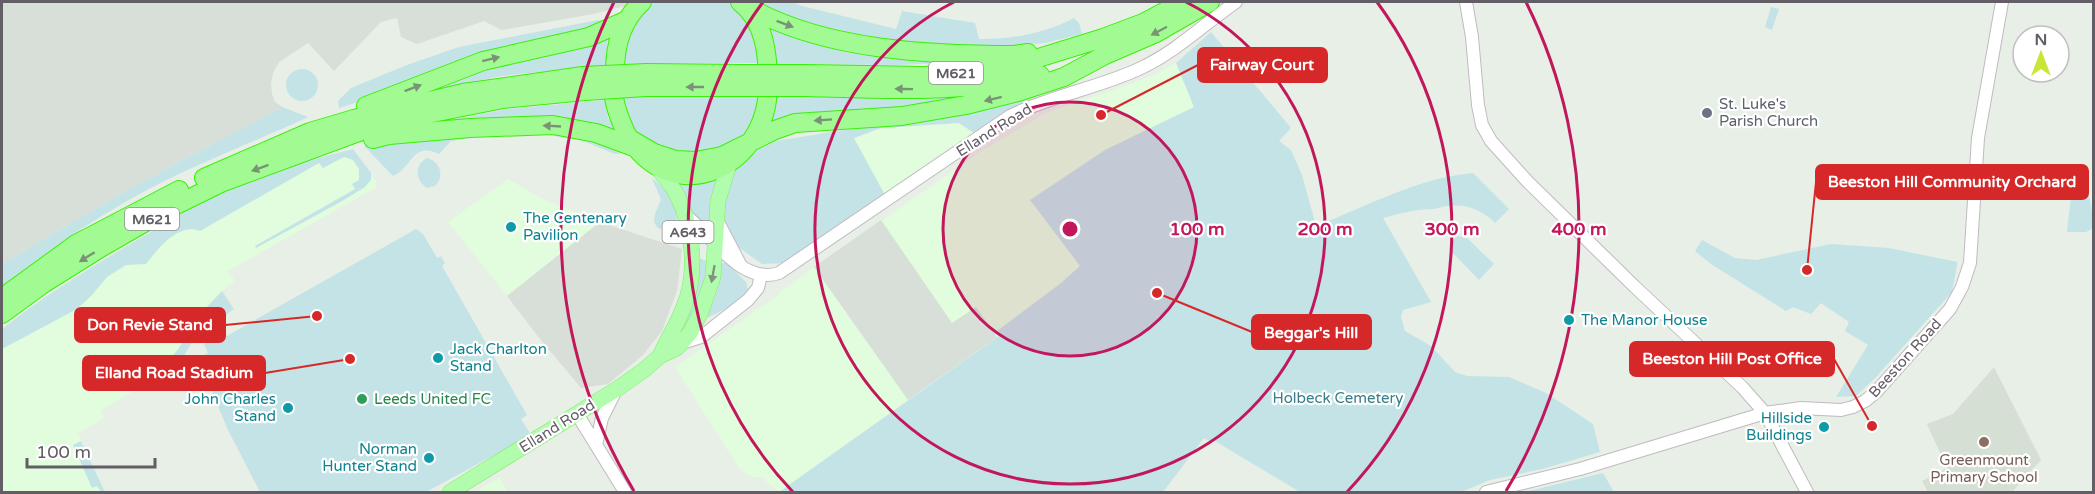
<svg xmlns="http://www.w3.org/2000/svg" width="2095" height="494" font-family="'Varela Round',sans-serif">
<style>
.commercial{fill:#e2fddd}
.industrial{fill:#d8ded8}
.education{fill:#d6dfd4}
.green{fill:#c3e3e6}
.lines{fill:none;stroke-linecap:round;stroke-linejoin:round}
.minor-casing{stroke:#c0bac1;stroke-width:14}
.major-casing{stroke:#7aef60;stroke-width:16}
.highway-casing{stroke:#38f105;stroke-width:20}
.minor{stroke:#fff;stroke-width:12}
.major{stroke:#b2fdad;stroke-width:15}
.highway{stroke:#a2fb92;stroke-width:18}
.highway-bridge-casing{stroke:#38f105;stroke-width:20;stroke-linecap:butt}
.highway-bridge{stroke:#a2fb92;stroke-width:18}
.oneway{fill:#799475}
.oneway2{fill:#7f957f}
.ring{fill:none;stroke:#c2185b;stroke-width:3}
.worship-dot{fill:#6b7280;stroke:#fff;stroke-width:2}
.culture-dot{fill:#0f9aa8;stroke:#fff;stroke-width:2}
.leisure-dot{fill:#2e9e5b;stroke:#fff;stroke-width:2}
.education-dot{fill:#8d6e63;stroke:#fff;stroke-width:2}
.labels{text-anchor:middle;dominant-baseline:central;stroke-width:4.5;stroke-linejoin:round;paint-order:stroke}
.shield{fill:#fff;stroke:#928e94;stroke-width:1.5}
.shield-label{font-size:14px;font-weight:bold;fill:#635d66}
.worship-label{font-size:15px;fill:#5b616d;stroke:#fff;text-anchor:start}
.street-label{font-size:15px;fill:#635d66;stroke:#fff}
.culture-label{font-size:15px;fill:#0d838f;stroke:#fff;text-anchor:start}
.park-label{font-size:15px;fill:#397e8a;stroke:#fff}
.leisure-label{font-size:15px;fill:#27864d;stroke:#fff;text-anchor:start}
.education-label{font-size:15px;fill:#785e54;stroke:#fff}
.centre{fill:#c2185b;stroke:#fff;stroke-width:3}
.ring-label{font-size:18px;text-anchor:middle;font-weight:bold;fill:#c2185b;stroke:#fff;stroke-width:4.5;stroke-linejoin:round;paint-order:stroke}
.leader{fill:none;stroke:#d62828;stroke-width:2}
.callout-dot{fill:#d62828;stroke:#fff;stroke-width:2}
.callout{fill:#d62828;stroke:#d62828;stroke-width:2}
.callout-label{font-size:16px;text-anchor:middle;font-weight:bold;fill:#fff}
</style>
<rect width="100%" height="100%" fill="#e7efe6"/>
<path class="commercial" d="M1176 63 1194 107 1105 150 1086 274 779 492 761 477H752L740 470 675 367 780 294 779 292 983 150 1048 112 1119 88 1154 75Z
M959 123 974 133 886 197 853 138 881 128Z
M353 149 376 181 377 187 228 271 235 281 222 291 203 311 176 352 136 390 101 410 104 416 102 420 78 433 105 492H2V341L160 242 300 165Z
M508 179 547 201 600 222 507 296 448 222Z
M500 477 507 492H475Z"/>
<path class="industrial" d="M2 2H630L629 5 593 14 502 30 484 21 417 44 401 37 397 18 381 22 334 71 308 43 279 62 273 73 271 84 272 94 275 102 282 107 133 187 2 264Z
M881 220 952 323 976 307 997 337 908 400 814 267Z
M600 222 682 249 677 291 662 331 643 355 608 384 581 388 540 339 507 296Z"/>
<path class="education" d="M1994 367 2041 460 2012 492H1928L1922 481 1947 468 1927 424 1953 414Z"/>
<path class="green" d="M655 2H728L742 10 759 39 763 63 621 64C628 40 631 14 655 2Z
M755 2H792L802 6 896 29 902 11 975 23 979 39C1010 40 1046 33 1074 18L1079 23 1082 34 1045 43 1004 48 895 42 834 31 794 21Z
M1771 7 1779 9 1772 30 1765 27Z
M762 18 985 61 900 65 777 64 775 49Z
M598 20 602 22 599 25 339 108 338 101 351 88 407 65 459 47Z
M1211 32 1291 128 1279 141 1291 150 1302 175 1316 226C1368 206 1417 178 1473 173L1509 209 1495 223C1481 210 1468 204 1448 206 1443 206 1439 208 1434 209 1416 209 1401 213 1383 218L1431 302 1403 310 1401 317 1405 331 1431 346 1455 372 1467 376 1509 377 1546 393 1593 424 1600 452 1542 469 1490 480 1461 492H1300L1213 440 1211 442 1204 438 1163 492H779L999 336 997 331 1061 283 1080 266 1030 200 1105 150 1194 107 1176 63Z
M608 36 606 65 502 76 421 92 480 72Z
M286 85a16 16 0 1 1 32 0a16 16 0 1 1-32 0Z
M1044 90 1045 93C1019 103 996 117 974 133L959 123 881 128 854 138 886 197 784 263 762 264 734 244 724 229 722 209 734 170 749 153 776 141 882 124Z
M1002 91 965 100 768 125 775 96 907 99 948 98Z
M621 97H762C758 107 756 123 748 131 724 158 680 159 650 141 646 139 638 136 635 132 628 123 625 107 621 97Z
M606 100 608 119H612L621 139 606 133 424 125 507 109Z
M282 107 308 117C246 146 181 169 122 204 80 228 40 257 2 287V264L133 187Z
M482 130C525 130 587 124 622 153L615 154 583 141 537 133 495 134 451 141 439 154C412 141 413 167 393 176L364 146 390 140Z
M353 149 371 173V180L365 187 344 200 256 248 255 246 355 189 352 184 359 180V169L353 160 344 157 323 168 319 163 200 231C178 222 157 250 146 264L126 265 107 277 91 296 77 309 2 349V329C45 295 92 267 139 239 163 225 186 209 211 197 255 176 305 161 353 149Z
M427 158C440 161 445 176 435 186L427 188C415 180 414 165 427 158Z
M2064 165 2072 166 2087 182C2088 197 2094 212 2093 228L2086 232H2067L2071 196 2061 195Z
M722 175 710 235 691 213 672 177Z
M652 178C668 191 680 205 676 227L670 232C647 228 654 216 661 200Z
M416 229 423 234 437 258 441 256 445 263 442 266 527 415 521 419 531 435 426 492H260L228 430 201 366 192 368 188 364C192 359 195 352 203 356L208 353 204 344 218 338 225 337Z
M1457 236 1467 238 1494 264 1479 280 1450 250V243Z
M1702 240 1735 258 1756 260 1831 244 1889 248 1957 262V265L1952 292 1876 377 1856 396 1836 397 1868 345 1845 331 1849 322 1821 303 1811 314 1793 307 1786 311 1711 264 1695 251Z
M697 257 711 263 705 294 685 327 683 326Z
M726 262 746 282 748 289C739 302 719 314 705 318L713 302 721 264Z
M222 291 234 309 227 314V316L212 322 208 319 203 311Z
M192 329 195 337 182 359 155 373 176 352Z
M81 441 105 492H101L97 486 92 488 73 445Z
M1603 473 1614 492H1525Z"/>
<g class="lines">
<g class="minor-casing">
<path id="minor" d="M1466 2 1472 37 1478 105 1482 125 1491 141 1527 181 1635 287 1742 387 1765 413 1807 492
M684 214C710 233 741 286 779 273L1010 116C1052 95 1099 88 1141 68 1177 51 1204 24 1236 2
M717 220 740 264
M682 343 701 337 748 300 758 288 761 275
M577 414 625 492
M596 445 602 418 616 390
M1486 492 1580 469 1765 413 1801 408 1841 410 1853 407 1865 401 1876 392 1950 309 1962 287 1970 263 1978 138 2002 2"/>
</g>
<g class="major-casing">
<path id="major" d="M657 167C663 176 671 184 676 193 693 225 698 273 684 306 678 324 667 339 660 356
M450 492 617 389 644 370 660 356 677 348 690 333 701 312 713 277 718 201 729 164"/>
</g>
<g class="highway-casing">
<path id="highway" d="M642 2C622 20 615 44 615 71 614 80 614 90 614 98 616 110 621 122 626 133 671 213 769 169 768 84 768 55 765 21 740 2
M748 7C823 50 929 55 1014 55L1028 53
M646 73 742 74
M805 74 925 76 1006 68 1103 38 1143 23 1183 2
M645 87H744
M807 87C884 89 965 94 1040 75
M366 106 483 61 589 37 625 21
M373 139 389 135 470 128 553 125 596 133 634 147
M630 139 654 153 676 160 696 161 722 156 775 130 795 123 902 116 966 105 1018 92 1064 77 1105 55 1156 33 1210 2
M204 178 310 132 354 119 463 93 583 76
M2 298 76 244 179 190
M2 314 43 284 102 247 170 208 223 182 364 130 417 116 503 99 585 91"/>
</g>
<use href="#minor" class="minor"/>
<use href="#major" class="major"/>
<use href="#highway" class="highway"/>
<g class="highway-bridge-casing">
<path id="highway-bridge" d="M742 74H805
M583 76 646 73
M744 87H807
M585 91 645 87"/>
</g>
<use href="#highway-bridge" class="highway-bridge"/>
</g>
<defs><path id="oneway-solid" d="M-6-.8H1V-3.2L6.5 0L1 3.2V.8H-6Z" transform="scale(1.5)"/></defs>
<g class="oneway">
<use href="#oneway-solid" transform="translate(785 24) rotate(21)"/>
<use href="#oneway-solid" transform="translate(1159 31) rotate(152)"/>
<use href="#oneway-solid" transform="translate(491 59) rotate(-14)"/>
<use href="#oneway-solid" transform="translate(695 87) rotate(180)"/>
<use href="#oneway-solid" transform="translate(413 88) rotate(-21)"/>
<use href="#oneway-solid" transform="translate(904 89) rotate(-179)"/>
<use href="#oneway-solid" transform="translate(993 99) rotate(166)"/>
<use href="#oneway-solid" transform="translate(823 120) rotate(176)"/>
<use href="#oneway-solid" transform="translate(552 126) rotate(-177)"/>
<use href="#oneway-solid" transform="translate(260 168) rotate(160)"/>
<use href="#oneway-solid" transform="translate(87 257) rotate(148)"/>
</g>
<use class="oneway2" href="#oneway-solid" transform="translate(713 274) rotate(100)"/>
<circle cx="1070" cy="229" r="127" fill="#c2185b" fill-opacity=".12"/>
<g class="ring">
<circle cx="1070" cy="229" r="127"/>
<path d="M1186 2A255 255 0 1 1 954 2"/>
<path d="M793 492A382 382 0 0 1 763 2M1377 2A382 382 0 0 1 1347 492"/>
<path d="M634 491A509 509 0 0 1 614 2M1526 2A509 509 0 0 1 1506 491"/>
</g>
<circle class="worship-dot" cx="1707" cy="113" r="6"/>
<g class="culture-dot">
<circle cx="511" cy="227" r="6"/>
<circle cx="1569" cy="320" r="6"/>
<circle cx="438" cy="358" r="6"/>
<circle cx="288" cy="408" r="6"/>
<circle cx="1824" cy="427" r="6"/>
<circle cx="429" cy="458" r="6"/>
</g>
<circle class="leisure-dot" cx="362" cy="399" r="6"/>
<circle class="education-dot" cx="1984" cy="442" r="6"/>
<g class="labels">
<g class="shield">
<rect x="929" y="62" width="54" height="22" rx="4.5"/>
<rect x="125" y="208" width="54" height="22" rx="4.5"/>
<rect x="662.5" y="221" width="51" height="22" rx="4.5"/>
</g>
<g class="shield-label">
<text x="956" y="73">M621</text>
<text x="152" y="219">M621</text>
<text x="688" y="232">A643</text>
</g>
<g class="worship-label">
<text x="1719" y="104">St. Luke's<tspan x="1719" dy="17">Parish Church</tspan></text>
</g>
<g class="street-label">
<text transform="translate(994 130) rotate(-32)">Elland Road</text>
<text transform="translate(1905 358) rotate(-48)">Beeston Road</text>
<text transform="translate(557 426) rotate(-32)">Elland Road</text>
</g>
<g class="culture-label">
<text x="523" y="218">The Centenary<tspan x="523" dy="17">Pavilion</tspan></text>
<text x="1581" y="320">The Manor House</text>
<text x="450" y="349">Jack Charlton<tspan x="450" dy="17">Stand</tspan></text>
<text x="276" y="399" text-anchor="end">John Charles<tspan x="276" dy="17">Stand</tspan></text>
<text x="1812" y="418" text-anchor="end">Hillside<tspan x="1812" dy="17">Buildings</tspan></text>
<text x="417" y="449" text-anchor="end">Norman<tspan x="417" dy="17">Hunter Stand</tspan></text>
</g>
<g class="park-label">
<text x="1338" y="398">Holbeck Cemetery</text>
</g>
<g class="leisure-label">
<text x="374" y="399">Leeds United FC</text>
</g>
<g class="education-label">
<text x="1984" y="460">Greenmount<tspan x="1984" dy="17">Primary School</tspan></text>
</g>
</g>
<circle cx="1070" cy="229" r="9" class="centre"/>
<g class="ring-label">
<text x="1197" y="235">100 m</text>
<text x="1325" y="235">200 m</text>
<text x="1452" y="235">300 m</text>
<text x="1579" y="235">400 m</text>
</g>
<path class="leader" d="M1101 115L1198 65M1807 270L1816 182M317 316L225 325M1157 293L1252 332M1872 426L1834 359M350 359L265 373"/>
<g class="callout-dot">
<circle cx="1101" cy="115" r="6"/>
<circle cx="1807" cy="270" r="6"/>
<circle cx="317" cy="316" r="6"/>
<circle cx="1157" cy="293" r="6"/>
<circle cx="1872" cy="426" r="6"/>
<circle cx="350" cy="359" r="6"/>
</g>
<g class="callout">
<rect x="1198" y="48" width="129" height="34" rx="6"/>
<rect x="1816" y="165" width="272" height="34" rx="6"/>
<rect x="75" y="308" width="150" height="34" rx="6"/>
<rect x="1252" y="315" width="119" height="34" rx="6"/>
<rect x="1630" y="342" width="204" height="34" rx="6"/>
<rect x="83" y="356" width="182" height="34" rx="6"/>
</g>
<g class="callout-label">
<text x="1262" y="70">Fairway Court</text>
<text x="1952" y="187">Beeston Hill Community Orchard</text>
<text x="150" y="330">Don Revie Stand</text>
<text x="1311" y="338">Beggar's Hill</text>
<text x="1732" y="364">Beeston Hill Post Office</text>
<text x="174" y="378">Elland Road Stadium</text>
</g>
<rect width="2095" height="494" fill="none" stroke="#635d66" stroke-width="6"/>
<g transform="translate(2041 54)"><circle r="28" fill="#ffffff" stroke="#c1bec2" stroke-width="1.5"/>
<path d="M0-4.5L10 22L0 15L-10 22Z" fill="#c7e635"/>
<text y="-9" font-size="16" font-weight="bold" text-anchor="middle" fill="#635d66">N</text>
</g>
<path d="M27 458v9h128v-9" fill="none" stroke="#635d66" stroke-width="3"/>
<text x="36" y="458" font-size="18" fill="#635d66" stroke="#ffffff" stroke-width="4.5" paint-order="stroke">100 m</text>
</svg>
